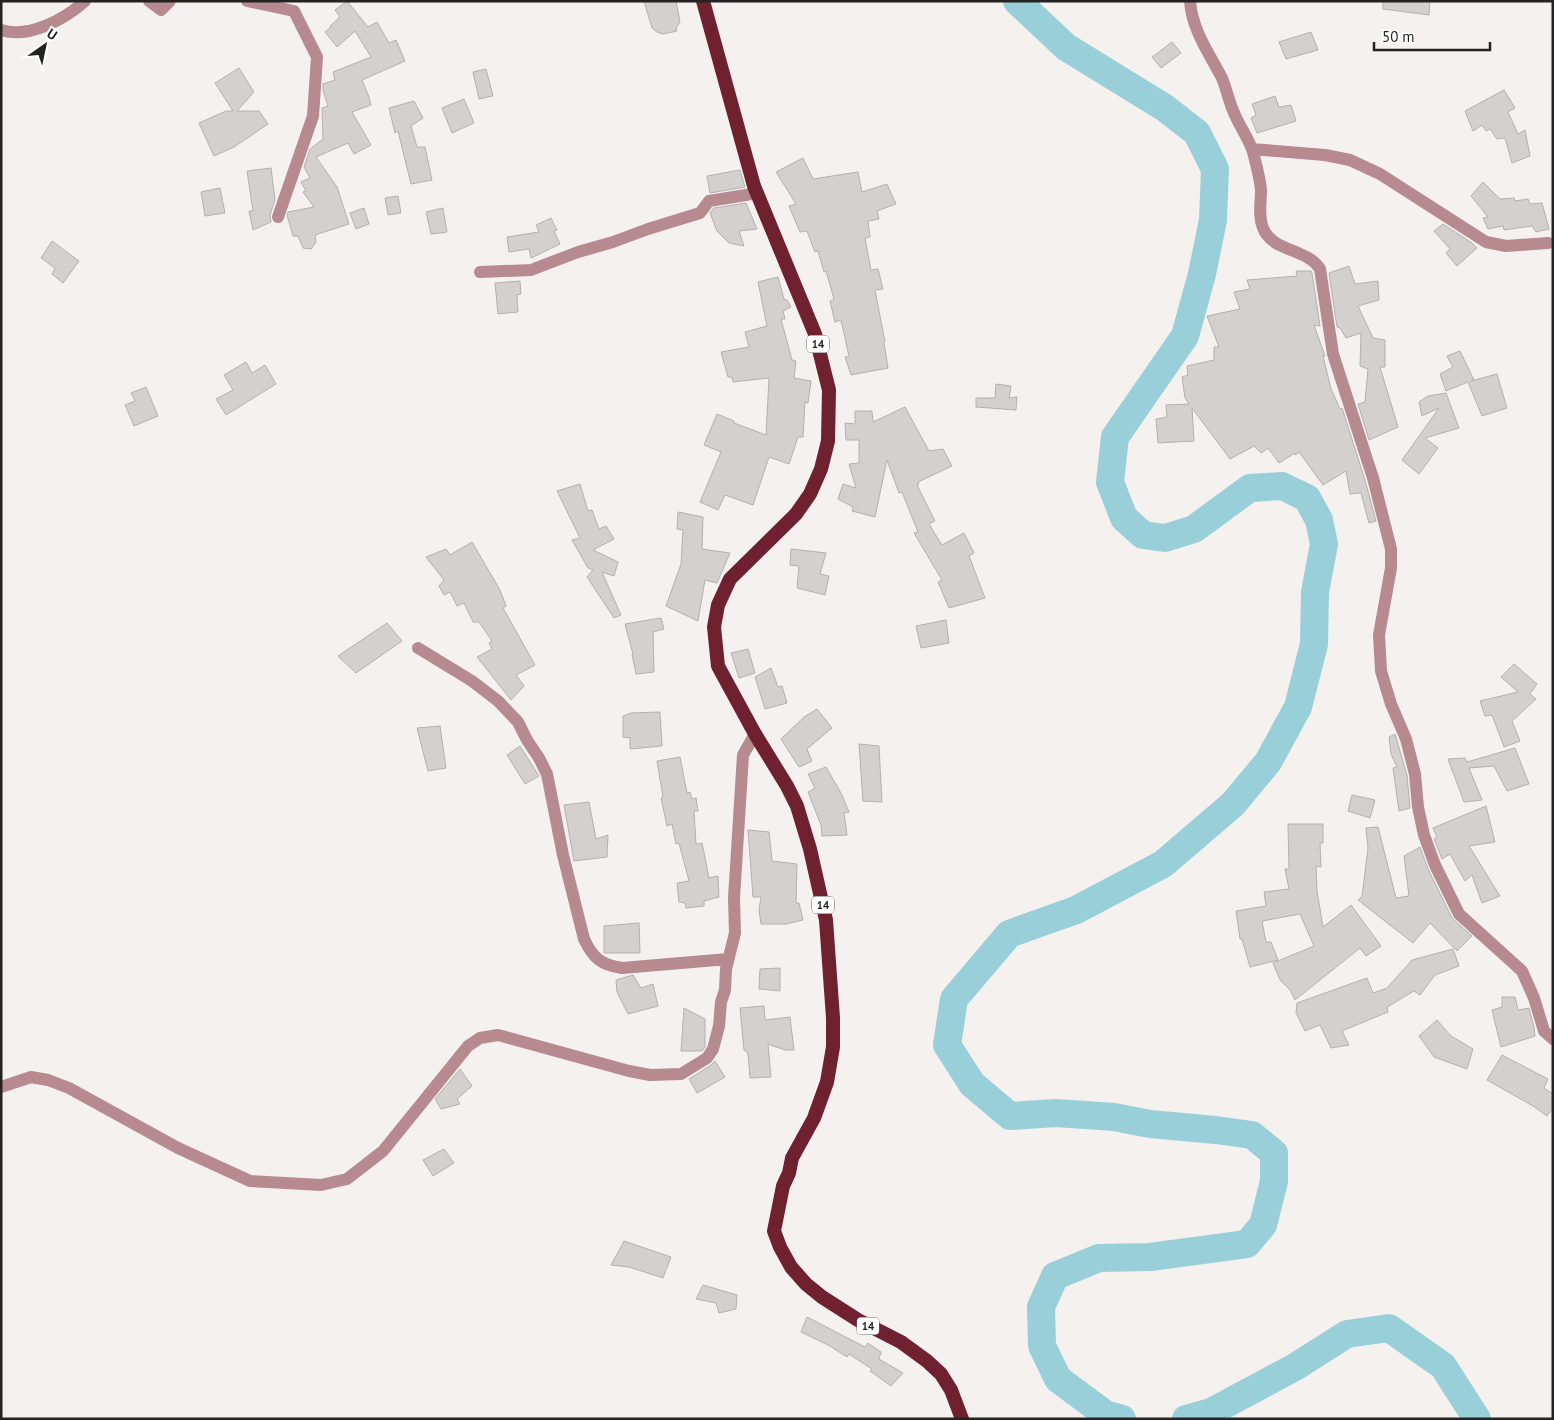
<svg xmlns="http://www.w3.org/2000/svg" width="1554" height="1420" font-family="'PT Sans',sans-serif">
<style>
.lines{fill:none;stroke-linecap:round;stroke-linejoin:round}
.river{stroke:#99cfd9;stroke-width:28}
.building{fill:#d4d0ce;stroke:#b4b0ae}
.minor{stroke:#b68a8e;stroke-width:12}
.trunk{stroke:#702130;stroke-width:14}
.labels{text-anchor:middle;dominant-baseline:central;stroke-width:4;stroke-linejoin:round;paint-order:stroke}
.shield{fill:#fff;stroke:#666564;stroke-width:1}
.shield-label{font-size:11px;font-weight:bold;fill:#242322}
</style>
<rect width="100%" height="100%" fill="#f5f1ef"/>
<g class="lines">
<path class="river" d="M1017 1 1066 47 1165 108 1197 133 1215 169 1213 220 1202 274 1185 336 1115 437 1110 482 1124 518 1143 535 1165 538 1194 529 1250 488 1282 486 1307 498 1319 520 1324 544 1315 592 1314 644 1298 707 1268 762 1233 804 1163 864 1076 910 1009 934 954 999 947 1045 972 1084 1010 1116 1056 1113 1114 1117 1150 1124 1216 1130 1252 1135 1274 1153V1181L1263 1225 1247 1244 1150 1257 1099 1258 1055 1276 1041 1307 1042 1346 1058 1379 1105 1414 1122 1419
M1186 1419 1211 1412 1295 1367 1347 1334 1389 1328 1443 1366 1477 1419"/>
</g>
<path class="building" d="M347 1 368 27 377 22 389 43 396 40 405 61 362 80 369 97 371 105 352 112 371 145 354 154 348 143 316 157 337 187 349 224 315 235 316 242 311 249 303 248 298 236H293L287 215 288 212 314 207 303 192 306 191 301 182 310 178 304 167 310 149 323 139 322 108 328 106 323 90V84L335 80 333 72 371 57 355 31 337 47 325 32 331 27 330 26 340 17 335 10Z
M644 1H676L680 22 676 28 677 31 663 34 657 32 652 28Z
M1383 1H1430L1429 15 1383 9Z
M1311 32 1318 50 1286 59 1279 42Z
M1172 42 1181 53 1161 68 1152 57Z
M239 68 254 92 237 111H259L268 124 234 147 214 156 199 123 226 111H233L215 83Z
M486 69 493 96 479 99 473 72Z
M1504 90 1515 108 1508 112 1518 134 1525 130 1530 156 1512 163 1505 138 1497 139 1490 129 1486 131 1482 125 1473 131 1465 111Z
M1275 96 1279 107 1291 105 1296 121 1257 133 1251 118 1256 115 1252 104Z
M464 99 474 123 452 133 442 108Z
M414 101 423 118 411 126 417 147H425L432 180 411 184 398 131 395 133 389 108Z
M803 158 813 179 858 172 862 192 887 184 896 204 877 211 879 219 868 221 870 237 865 238 871 270 878 269 883 289 875 290 885 342 884 343 888 368 851 375 845 357 849 356 841 320 835 322 830 301 834 299 826 271 824 272 818 251 815 252 807 231 800 232 789 206 796 204 776 172Z
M271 168 275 200 270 215 271 222 253 230 249 211H253L247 171Z
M740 170 745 187 710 193 707 176Z
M1483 182 1500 199 1514 198 1515 201 1528 199 1530 204 1542 203 1549 229 1536 232 1532 226 1504 230 1503 226 1488 229 1483 218 1488 217 1471 196Z
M220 188 225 213 205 216 201 192Z
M398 196 401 213 388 215 385 198Z
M746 203 757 229 739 231 744 246 729 243 717 231 710 213 714 208Z
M364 208 369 224 356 229 350 213Z
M443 208 447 232 431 234 426 212Z
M551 218 557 230 554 231 560 244 531 258 529 249 509 252 507 237 539 232 536 225Z
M1443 224 1472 243 1477 248 1457 266 1446 253 1450 249 1434 231Z
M52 241 79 261 63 283 52 274 55 268 41 258Z
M1349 266 1355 284 1378 281 1379 300 1358 306 1373 338 1385 340V367H1380L1398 427 1369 440 1358 404 1365 402 1368 369 1360 366 1361 333 1346 338 1340 328 1337 327 1329 273Z
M1296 271H1311L1312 273 1320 326 1314 325 1325 356H1323L1331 389 1340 409 1342 408 1365 480 1376 521 1369 523 1361 493 1350 494 1346 471 1323 485 1299 452 1295 455V453L1279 463 1268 448 1261 453 1254 446 1230 459 1192 408 1194 441 1158 443 1156 419 1167 417 1166 405 1189 404 1185 398 1182 377 1188 375 1187 366 1214 360V347H1219L1207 316 1240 309 1234 292 1250 289 1247 280 1297 276Z
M778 277 784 299 787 300 791 307 783 311 785 319H781L792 360 796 361 794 378 811 381 808 403 805 402 803 437H798L789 464 769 457 753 505 725 495 718 510 700 502 721 452 704 445 717 414 734 421V423L766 435 769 378 733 382 732 377H728L721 352 749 347 745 332 767 326 758 282Z
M520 281 521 294 517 295 518 312 498 314 495 283Z
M1460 351 1474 380 1471 381 1497 374 1507 408 1482 416 1468 382 1446 391 1440 374 1453 367 1447 356Z
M246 362 252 373 265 365 276 384 226 415 216 399 233 390 224 375Z
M996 384 1011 386 1009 398 1017 397 1016 410 976 407V398H995Z
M146 387 158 416 134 426 125 405 135 401 131 393Z
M1446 393 1459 428 1425 438 1438 448 1419 474 1402 460 1439 408 1422 416 1419 402 1428 396Z
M905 407 929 451 943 449 952 466 918 482 919 484 917 485 935 521 929 524 942 545 964 533 974 553 969 556 985 598 949 608 938 582 942 580 914 533 918 532 902 492 899 493 887 460 875 517 852 511 853 507 838 499 843 484 856 488 849 464 859 463V440H846L845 423 855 424V411H872L873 422Z
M580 484 588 511 592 510 599 529 606 526 614 539 593 550 618 562 614 576 602 572 621 615 614 618 587 577 593 570 588 568 572 540 580 538 557 491Z
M678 512 703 517 702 549 730 553 717 583 705 580 698 621 666 606 681 564 683 530 677 529Z
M472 542 500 590 506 606 503 608 535 665 516 675 524 686 511 700 477 657 492 649 489 643 492 641 479 622H473L464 603 457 606 450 592 444 595 439 586 444 580 426 557 446 549 450 555Z
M791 549 826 553 820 574 829 576 825 595 797 588 799 566 790 565Z
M661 618 664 629 653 632 654 672 636 674 632 654H633L625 624Z
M946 620 949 643 921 648 916 626Z
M387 623 402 641 356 673 338 656Z
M748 649 755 673 739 678 731 653Z
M1514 664 1537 684 1530 694 1536 699 1512 721 1520 741 1504 747 1492 715 1485 716 1480 701 1518 692 1501 677Z
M771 668 778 687 782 686 787 703 765 709 755 677Z
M817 709 832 728 807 749 812 761 799 767 781 739 804 717Z
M660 712 662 746 630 749V738L623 737V716L631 713Z
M440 726 446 768 428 771 417 728Z
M1395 734 1407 775 1410 808 1399 811 1393 768 1397 767 1391 754 1389 737Z
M859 744 879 746 882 802 863 801Z
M520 746 539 776 525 784 507 755Z
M1515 748 1529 784 1507 791 1494 766 1469 768 1482 800 1464 802 1448 759 1465 758 1467 762Z
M680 757 687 793 690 792 692 799 696 798 698 811H694L696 844 702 843 709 878 718 876 719 897 704 901V906L686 908 685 903 679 902 677 883 689 881 679 843 676 844 672 824 667 826 661 798 663 797 657 761Z
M826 767 841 793 849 812 844 813 847 835 822 836 821 825 808 792 815 788 808 774Z
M1352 795 1375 800 1370 818 1348 811Z
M589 802 596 839 608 835 607 857 574 861 564 805Z
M1486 806 1495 842 1469 846 1500 896 1482 903 1472 875 1465 881 1450 854 1442 859 1434 839 1437 837 1433 828Z
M1288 824H1323V843H1320L1321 867 1316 866 1317 891 1323 927 1351 905 1381 946 1366 956 1360 948 1295 1000 1290 990 1280 980 1273 963 1314 946 1300 914 1262 921 1266 942H1271L1278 960 1250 967 1242 939H1240L1236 911 1266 906 1264 892 1289 889 1285 869H1289Z
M1378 827 1396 898 1409 896 1404 856 1420 847 1428 869 1452 918 1472 936 1457 951 1430 923 1413 943 1358 900 1362 896 1368 848 1366 828Z
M748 830 769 832 772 861 797 864 796 903H799L803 920 786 924H761L759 910 761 897H753Z
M639 923 640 953H604V926Z
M1453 949 1459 966 1435 975 1420 995 1414 991 1387 1007 1388 1012 1342 1031 1349 1045 1331 1048 1320 1025 1305 1031 1296 1013 1297 1003 1367 978 1373 993 1387 988 1412 960Z
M780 968V991L759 989 760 969Z
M633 975 641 988 653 984 658 1006 628 1014 617 992 616 980Z
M1502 997H1515L1518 1010 1529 1008 1534 1027 1535 1036 1501 1047 1492 1010 1502 1007Z
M764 1006 765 1020 790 1017 794 1050H785L768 1044 771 1077 750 1078 748 1053 744 1050 740 1008Z
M684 1008 705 1019V1047L702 1051H681Z
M1437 1020 1451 1036 1473 1049 1467 1069 1434 1057 1419 1036Z
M1502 1055 1548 1079 1544 1088 1553 1094V1107L1547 1116 1533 1106 1487 1080Z
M715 1061 725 1077 697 1093 689 1079 711 1065Z
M460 1069 472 1086 457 1099 460 1104 441 1109 435 1099Z
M444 1149 454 1163 433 1176 423 1160Z
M624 1241 671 1257 663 1278 629 1267 611 1265Z
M703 1285 737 1295 736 1309 719 1313 716 1303 696 1299Z
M807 1317 865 1347 868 1343 881 1352 879 1359 903 1373 891 1386 870 1371 872 1369 849 1354 847 1357 828 1345 801 1332Z"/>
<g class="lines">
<path class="minor" d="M149 1 161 10 170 1
M247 1 294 11 317 57 313 116 278 217
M1190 1C1192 30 1209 53 1222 78 1227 90 1229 103 1235 115 1240 127 1249 139 1253 152 1256 164 1260 178 1261 190 1261 202 1258 216 1263 228 1272 252 1307 248 1320 269L1333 354 1373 478 1391 549V568L1379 635 1381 671 1391 704 1406 739 1415 774 1418 807 1424 835 1435 865 1459 914 1522 971 1534 998 1544 1031 1553 1039
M1 30C29 39 65 19 85 1
M1252 149 1325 155 1350 160 1380 174 1486 242 1506 246 1548 243
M480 272 531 270 578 252 613 242 648 229 700 213 709 201 758 193
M418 648 472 681 498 701 518 722 527 740 539 758 547 774 563 855 584 939C593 958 601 965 622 968L728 959
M1 1087 31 1077 48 1080 69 1088 178 1148 250 1181 321 1185 347 1179 383 1151 468 1046 480 1038 498 1035 629 1071 650 1075 681 1074 707 1058 713 1049 719 1026 721 1002 725 990 726 969 735 933 734 898 743 755 755 734"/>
<path class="trunk" d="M703 1 754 186 815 334 829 390 828 441 821 469 810 494 796 514 730 579 718 605 714 627 718 666 755 734 787 786 797 806 810 849 826 920 833 1018V1047L827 1082 814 1118 792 1158 789 1173 783 1186 774 1231 780 1247 791 1267 806 1284 822 1297 858 1320 901 1342 927 1361 941 1374 951 1390 962 1419"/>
</g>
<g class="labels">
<g class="shield">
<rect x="807" y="335.5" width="22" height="17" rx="4"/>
<rect x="812" y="896.5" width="22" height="17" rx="4"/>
<rect x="857" y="1317.5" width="22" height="17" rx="4"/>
</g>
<g class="shield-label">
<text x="818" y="344">14</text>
<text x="823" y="905">14</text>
<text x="868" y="1326">14</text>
</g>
</g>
<rect width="1554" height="1420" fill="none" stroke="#242322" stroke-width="5"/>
<g transform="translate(45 45) rotate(33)" stroke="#ffffff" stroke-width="4" paint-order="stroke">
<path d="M0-4L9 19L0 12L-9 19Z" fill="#242322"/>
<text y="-8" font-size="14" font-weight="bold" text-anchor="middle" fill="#242322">U</text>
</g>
<path d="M1374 42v8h116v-8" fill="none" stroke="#242322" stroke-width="2.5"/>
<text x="1382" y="42" font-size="15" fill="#242322" stroke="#ffffff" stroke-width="4" paint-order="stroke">50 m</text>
</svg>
